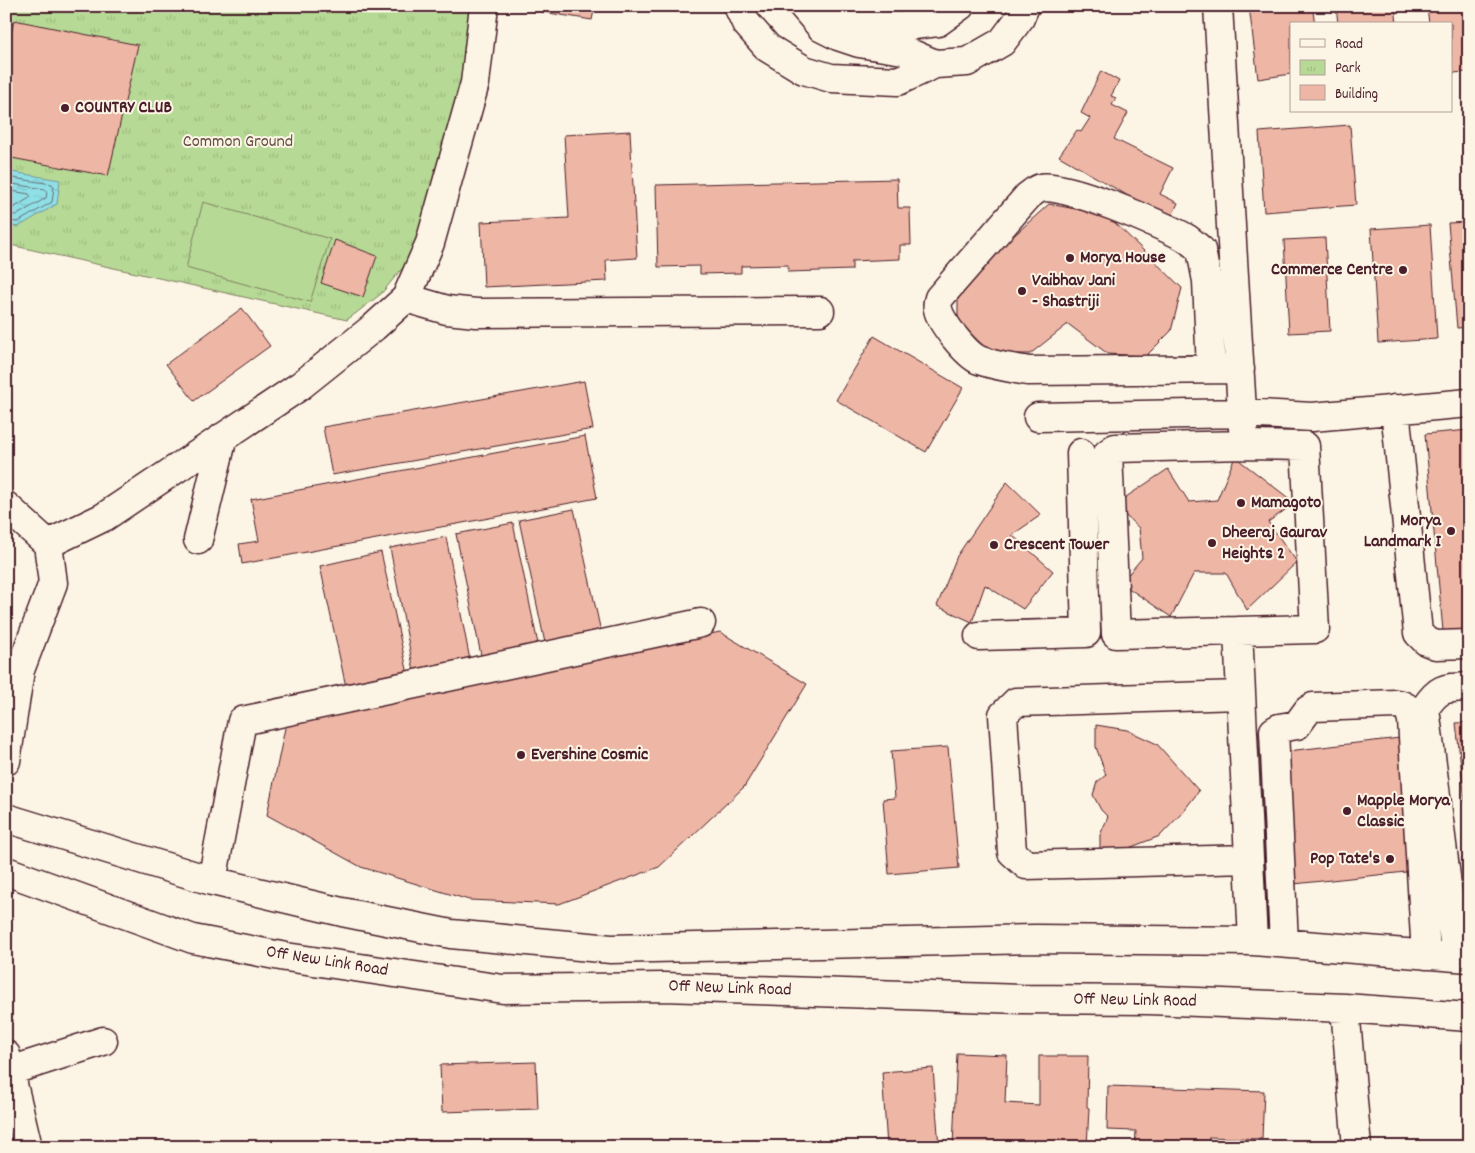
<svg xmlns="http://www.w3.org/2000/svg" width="1475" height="1153" font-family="Dekko,sans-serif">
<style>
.park{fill:url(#park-tufts);stroke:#807c60}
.pitch{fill:#b6da95;stroke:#807c60}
.water{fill:url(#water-ripples);stroke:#73939b}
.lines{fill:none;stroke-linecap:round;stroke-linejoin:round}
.shore{stroke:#666c76;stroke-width:1}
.building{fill:#eeb6a4;stroke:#4a1f2b}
.minor-casing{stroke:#4a1f2b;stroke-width:31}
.minor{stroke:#fcf5e5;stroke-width:28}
.poi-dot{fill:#4a1f2b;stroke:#fcf5e5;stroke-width:2}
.labels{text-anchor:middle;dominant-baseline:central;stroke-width:4;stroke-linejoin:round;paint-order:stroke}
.poi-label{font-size:18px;font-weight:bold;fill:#4a1f2b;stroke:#fcf5e5;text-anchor:start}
.park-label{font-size:18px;fill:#654e46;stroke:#fcf5e5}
.street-label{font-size:18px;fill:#4a1f2b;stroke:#fcf5e5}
</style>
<defs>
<pattern id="park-tufts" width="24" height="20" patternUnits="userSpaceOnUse" patternTransform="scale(1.25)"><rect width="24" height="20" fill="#b6da95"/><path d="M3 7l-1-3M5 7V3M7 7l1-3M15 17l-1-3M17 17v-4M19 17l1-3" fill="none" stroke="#9ebb81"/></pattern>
<pattern id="water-ripples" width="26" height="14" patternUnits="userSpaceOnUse" patternTransform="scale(1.25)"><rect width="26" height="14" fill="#8fe0e6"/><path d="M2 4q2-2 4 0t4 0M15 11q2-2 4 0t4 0" fill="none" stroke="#7dc0c5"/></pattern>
</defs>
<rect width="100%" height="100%" fill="#fcf5e5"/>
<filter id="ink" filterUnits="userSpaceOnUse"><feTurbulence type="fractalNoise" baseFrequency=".02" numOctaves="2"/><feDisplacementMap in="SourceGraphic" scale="10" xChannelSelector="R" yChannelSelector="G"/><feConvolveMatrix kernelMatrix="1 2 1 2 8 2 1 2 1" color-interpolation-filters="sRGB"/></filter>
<g filter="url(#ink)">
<path class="park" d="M6 6H477L468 80 424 242 381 294 347 320 6 244Z"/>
<path class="pitch" d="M203 202 330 239 310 302 186 268Z"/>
<path class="water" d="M6 171 60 180 57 204 18 227 6 225Z"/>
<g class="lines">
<path class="shore" d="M6 177 52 184 54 187 52 202 18 222 6 221
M6 183 45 189 47 192 46 198 17 215 6 214
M6 190 29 194 31 197 15 207H6"/>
</g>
<path class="building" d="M525 6H595L592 20 524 9Z
M1249 6H1312L1315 24H1291V74L1258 79Z
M1336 6H1395L1397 24H1338Z
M1427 6H1469V72L1451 73V24H1429Z
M14 20 138 45 108 176 6 157V58Z
M1101 71 1119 81 1111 96 1116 98 1112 105 1128 113 1114 139 1173 168 1160 194 1178 203 1170 220 1059 156 1077 130 1081 132 1090 118 1081 113Z
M1350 125 1356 205 1264 212 1259 132Z
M630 131 637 258 606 260 607 281 484 287 481 222 569 218 564 135Z
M897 179 898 208H910L911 245H900V259L852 261V270L788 272V265L741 266V273L700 274V266L658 267 656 185Z
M1049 204 1107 215 1182 288 1171 331 1146 356 1108 354 1068 324 1030 354H989L958 328V286Z
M1469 222V327L1457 328 1448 223Z
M1430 225 1437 339 1378 343 1371 229Z
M1325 238 1330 331 1289 333 1284 240Z
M335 240 377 256 363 297 321 283Z
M242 308 270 346 194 401 166 364Z
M874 336 963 388 926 452 836 400Z
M584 381 593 429 332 475 323 427Z
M1469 430V629L1443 631 1425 434Z
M585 436 597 498 242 564 239 544 259 541 251 499Z
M1235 457 1295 503 1268 522 1297 562 1247 610 1226 573H1194L1171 617 1121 583 1142 558 1139 528 1114 505 1168 469 1189 502 1217 500Z
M1007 482 1041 515 1012 535 1053 571 1023 609 985 585 972 622 937 606 957 556Z
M574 509 601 632 545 643 519 520Z
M513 523 539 649 482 660 456 534Z
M446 537 470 660 414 671 390 548Z
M381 552 408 674 346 687 320 566Z
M720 632 807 684 744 787 659 867 559 904 469 900 361 867 267 815 286 723Z
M1469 722V835L1456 723Z
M1096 725 1127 730 1157 744 1199 791 1182 813 1160 836 1100 859V835L1108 817 1101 810 1093 795 1097 782 1106 775 1096 747Z
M1400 738 1415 871 1294 884 1279 752Z
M948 747 959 868 889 874 883 799 895 798 891 751Z
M957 1053 1007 1055 1005 1103 1039 1105V1056H1088L1087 1107 1089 1108 1087 1147H953Z
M536 1062 538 1109 442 1112 440 1065Z
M933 1068 939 1147H887L882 1072Z
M1108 1086 1264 1091 1262 1139 1209 1137V1147H1135L1136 1131 1107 1130Z"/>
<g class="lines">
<g class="minor-casing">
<path id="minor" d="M738 6 746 23 768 48 804 70 831 78 898 81 935 64 967 62 1002 42 1020 18 1025 6
M803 6 822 28 838 36 859 43 903 50 935 64
M834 6 856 18 879 25 897 27 938 22 960 6
M1218 6 1243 428 1245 445 1305 446 1315 629 1116 634 1108 453 1115 448 1245 445
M406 298 447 310 476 313 820 311
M1211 369 1207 281 1201 250C1196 246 1191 241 1186 238 1166 226 1060 181 1041 188 1036 189 1031 194 1028 196L939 298C938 301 937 306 938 309 940 322 967 355 979 360 995 366 1012 368 1028 371L1240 369
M1395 409 1418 633 1426 641 1436 645 1469 644
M1038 417 1242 413 1312 417 1469 403
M6 506 48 544 53 583 20 670 6 761
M198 540 223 437
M48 544 104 517 300 386 374 327 406 298 430 243 475 83 484 6
M1238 631 1253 941
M979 636 1086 633 1081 453
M1240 695 1016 702 1003 715 1012 852 1026 865 1249 859
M6 818 212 881 342 912 451 934 611 949 1035 939 1253 941 1469 958
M6 871 193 939 286 957 503 989 664 987 1021 999 1149 1000 1345 1008 1469 1017
M212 881 242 721 701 623
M1284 943 1274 731 1279 728 1297 725 1308 710 1313 707 1396 704C1408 705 1409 710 1412 720L1426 955
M1456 957 1425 708C1439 687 1444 688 1469 687
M1345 1008 1357 1147
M6 1055 28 1147
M10 1071 103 1041"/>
</g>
<use href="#minor" class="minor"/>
</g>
</g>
<g class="poi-dot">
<circle cx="65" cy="108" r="5"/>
<circle cx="1070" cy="258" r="5"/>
<circle cx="1403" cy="270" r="5"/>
<circle cx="1022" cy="291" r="5"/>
<circle cx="1241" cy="503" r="5"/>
<circle cx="1451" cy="531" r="5"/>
<circle cx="1212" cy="543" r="5"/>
<circle cx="994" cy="545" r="5"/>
<circle cx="521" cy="755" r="5"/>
<circle cx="1347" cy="811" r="5"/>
<circle cx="1390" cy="859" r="5"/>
</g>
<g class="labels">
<g class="poi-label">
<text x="75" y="108">COUNTRY CLUB</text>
<text x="1080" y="258">Morya House</text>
<text x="1393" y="270" text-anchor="end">Commerce Centre</text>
<text x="1032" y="281">Vaibhav Jani<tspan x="1032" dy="21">- Shastriji</tspan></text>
<text x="1251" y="503">Mamagoto</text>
<text x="1441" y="521" text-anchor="end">Morya<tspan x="1441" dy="21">Landmark I</tspan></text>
<text x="1222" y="533">Dheeraj Gaurav<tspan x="1222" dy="21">Heights 2</tspan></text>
<text x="1004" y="545">Crescent Tower</text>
<text x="531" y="755">Evershine Cosmic</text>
<text x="1357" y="801">Mapple Morya<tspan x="1357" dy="21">Classic</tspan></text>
<text x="1380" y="859" text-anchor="end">Pop Tate's</text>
</g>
<g class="park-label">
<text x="238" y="142">Common Ground</text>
</g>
<g class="street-label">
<text transform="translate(327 962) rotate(9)">Off New Link Road</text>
<text transform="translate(730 989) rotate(2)">Off New Link Road</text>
<text transform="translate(1135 1001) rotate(1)">Off New Link Road</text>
</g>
</g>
<rect width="1475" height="1153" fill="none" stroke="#fcf5e5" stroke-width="25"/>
<rect x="12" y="12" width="1450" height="1128" fill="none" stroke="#4a1f2b" stroke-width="2" filter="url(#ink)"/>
<rect x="1290" y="22" width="162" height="90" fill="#fcf5e5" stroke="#b59f9b"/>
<rect x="1300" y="39" width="25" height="8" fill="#fcf5e5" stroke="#b59f9b"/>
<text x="1335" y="48" font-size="15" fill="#4a1f2b">Road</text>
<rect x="1300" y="60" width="25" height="15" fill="url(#park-tufts)" stroke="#b59f9b"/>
<text x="1335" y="72" font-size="15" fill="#4a1f2b">Park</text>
<rect x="1300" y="85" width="25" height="15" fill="#eeb6a4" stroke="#b59f9b"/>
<text x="1335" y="98" font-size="15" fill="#4a1f2b">Building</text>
</svg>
